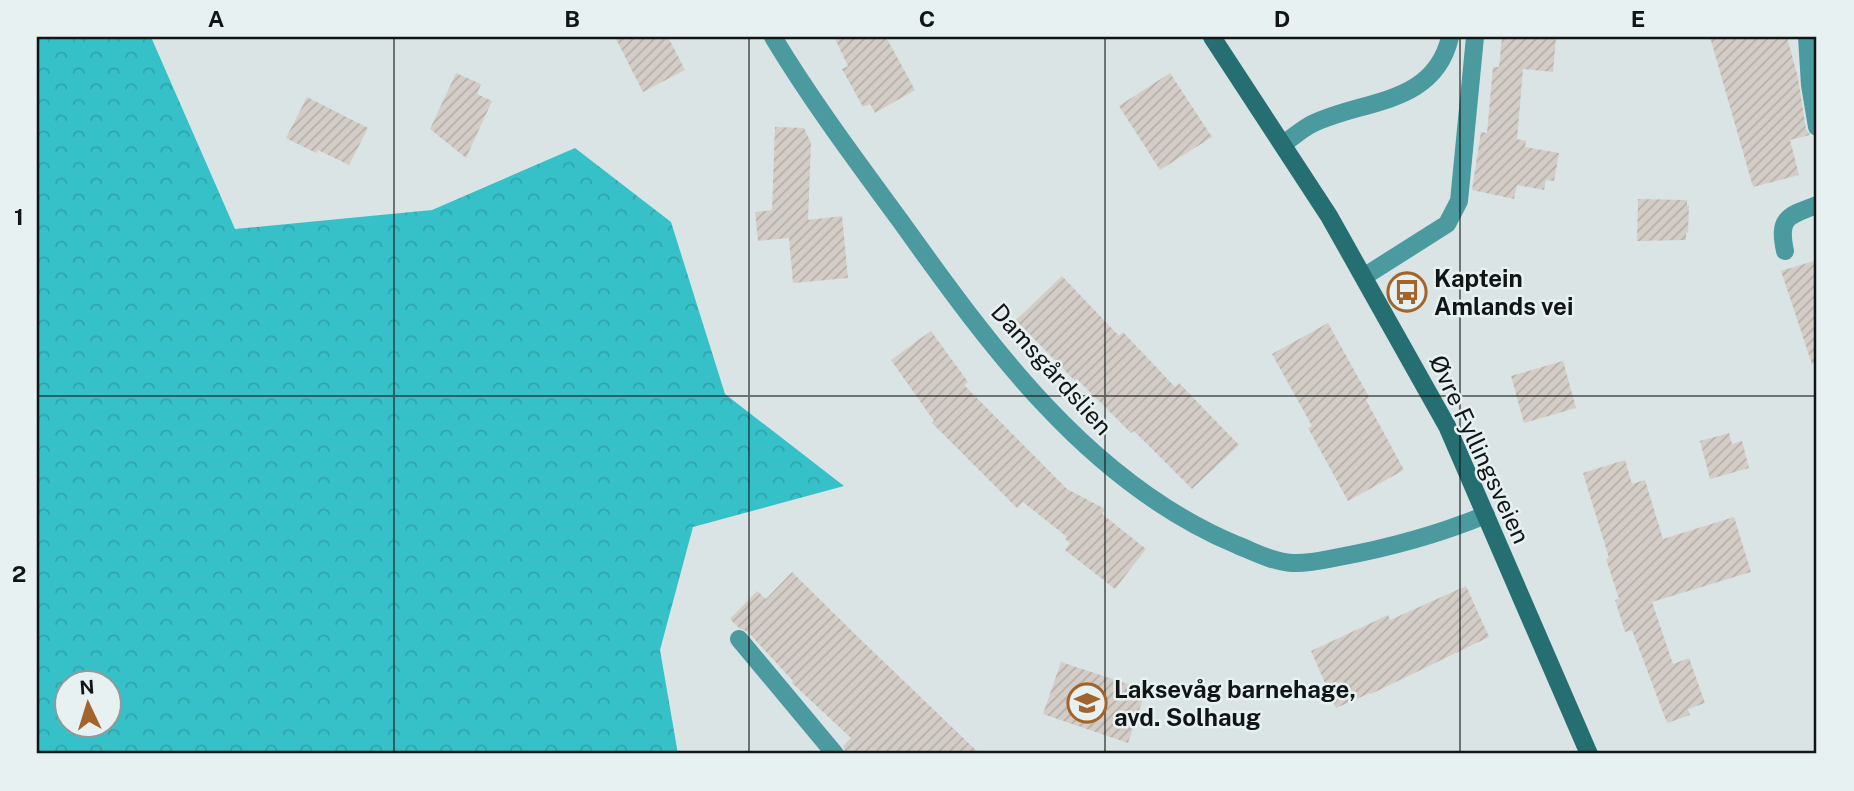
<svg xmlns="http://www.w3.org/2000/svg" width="1854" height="791" font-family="'Public Sans',sans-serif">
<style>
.forest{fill:url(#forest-crowns);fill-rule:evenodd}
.building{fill:url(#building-hatch)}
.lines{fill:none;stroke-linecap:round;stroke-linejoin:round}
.minor{stroke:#4a9a9f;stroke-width:18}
.secondary{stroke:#256f73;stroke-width:18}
.grid{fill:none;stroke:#111515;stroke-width:2;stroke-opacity:0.55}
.labels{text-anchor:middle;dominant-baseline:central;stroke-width:5;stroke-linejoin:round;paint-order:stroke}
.poi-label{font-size:24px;font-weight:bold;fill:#111515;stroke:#e7f1f2;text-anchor:start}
.street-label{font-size:24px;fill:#111515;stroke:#e7f1f2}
.neatline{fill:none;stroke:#111515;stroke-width:2.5}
.grid-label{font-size:23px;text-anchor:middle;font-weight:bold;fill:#111515}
</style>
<defs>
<pattern id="forest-crowns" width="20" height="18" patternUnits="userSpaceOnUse" patternTransform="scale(1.75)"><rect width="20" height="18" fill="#36c1c8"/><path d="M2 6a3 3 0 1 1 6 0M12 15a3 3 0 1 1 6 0" fill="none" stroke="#2fa5ab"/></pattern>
<pattern id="building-hatch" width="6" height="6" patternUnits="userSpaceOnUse" patternTransform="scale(1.75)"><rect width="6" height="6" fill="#d4cdc7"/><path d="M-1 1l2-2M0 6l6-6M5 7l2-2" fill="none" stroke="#b5afaa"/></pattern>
</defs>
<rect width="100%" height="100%" fill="#dae4e5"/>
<path class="forest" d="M37 37H151L235 229 432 210 575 148 671 222 725 394 844 486 693 527 660 650 678 754H37ZM66 682H108V724H66Z"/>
<path class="building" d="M615 37H668L685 70 643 92Z
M834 37H886L915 90 875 113 870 104 863 107 842 69 848 66Z
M1502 37H1556L1553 72 1523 69 1517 139 1526 141 1525 147 1559 153 1554 181 1546 180 1544 190 1517 185 1514 199 1472 190 1481 132 1487 133 1493 67H1499Z
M1710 37H1787L1798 78 1806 129 1810 135 1790 140 1799 175 1753 187Z
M456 73 481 84 477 94 492 101 466 158 430 129Z
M1170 73 1212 137 1160 170 1119 106Z
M307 97 368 128 349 165 318 150 316 153 286 138Z
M775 127 804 128 811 143 808 220 842 216 848 278 793 283 789 238 758 241 755 212 772 210Z
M1638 199 1687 200V206L1689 205 1688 232 1686 233V240L1637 241Z
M1817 260V363L1812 364 1781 271Z
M1062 276 1119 336 1123 332 1175 387 1179 383 1239 445 1192 489 1134 431 1131 433 1077 379 1075 381 1016 320Z
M1328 323 1369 397 1366 400 1404 470 1348 501 1308 428 1312 426 1272 354Z
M931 331 968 382 964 385 1067 489 1105 509 1102 514 1146 549 1115 589 1065 550 1070 543 1065 539 1067 537 1023 502 1017 508 932 423 934 421 891 360Z
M1563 361 1576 408 1524 423 1511 376Z
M1729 433 1732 444 1742 441 1749 468 1710 479 1700 441Z
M1625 460 1632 484 1645 480 1663 539 1734 517 1751 572 1652 602 1673 664 1689 658 1705 703 1688 709 1690 715 1667 723 1632 630 1625 632 1615 600 1619 599 1606 559 1609 558 1583 473Z
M792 572 859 638 980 754H846L843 746 851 738 792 683 793 681 748 632 739 628 730 619 757 591 766 599Z
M1466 586 1489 637 1371 694 1370 693 1336 708 1311 651 1388 615 1390 620Z
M1061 662 1146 690 1128 743 1043 714Z"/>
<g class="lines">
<path class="minor" d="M773 37C811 100 855 159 899 219 990 346 1088 483 1237 545 1255 552 1273 562 1292 563 1308 564 1324 560 1339 557 1389 548 1439 534 1486 515
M1807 37 1810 85 1817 127
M1283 144C1292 138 1301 130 1310 125 1360 99 1434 107 1450 37
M1785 251C1778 218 1787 216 1817 205
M1365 276 1447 224 1459 201 1475 37
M739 639 835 754"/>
<path class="secondary" d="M1212 37 1329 216 1447 426 1589 754"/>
</g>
<path class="grid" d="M394 37V754M749 37V754M1105 37V754M1460 37V754M37 396H1817"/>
<defs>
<g id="bus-ring" transform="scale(2.0125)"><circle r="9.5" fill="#e7f1f2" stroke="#a2642a" stroke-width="1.5"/><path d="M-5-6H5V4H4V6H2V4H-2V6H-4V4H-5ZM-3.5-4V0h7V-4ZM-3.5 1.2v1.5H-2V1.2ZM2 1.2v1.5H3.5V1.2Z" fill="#a2642a"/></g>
<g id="school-ring" transform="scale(2.0125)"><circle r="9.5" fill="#e7f1f2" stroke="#a2642a" stroke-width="1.5"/><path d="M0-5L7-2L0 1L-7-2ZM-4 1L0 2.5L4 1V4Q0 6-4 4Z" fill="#a2642a"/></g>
</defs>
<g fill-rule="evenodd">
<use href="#bus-ring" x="1407" y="292"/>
<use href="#school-ring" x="1087" y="703"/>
</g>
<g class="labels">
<g class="poi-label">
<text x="1434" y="278">Kaptein<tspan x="1434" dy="28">Amlands vei</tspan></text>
<text x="1114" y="689">Laksevåg barnehage,<tspan x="1114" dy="28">avd. Solhaug</tspan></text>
</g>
<g class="street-label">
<text transform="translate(1052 369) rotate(48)">Damsgårdslien</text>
<text transform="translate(1480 449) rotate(65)">Øvre Fyllingsveien</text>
</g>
</g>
<rect width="1854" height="791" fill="none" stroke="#e7f1f2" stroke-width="77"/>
<g transform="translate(88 704) rotate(356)"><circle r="33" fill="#e7f1f2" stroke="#91999a" stroke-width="2"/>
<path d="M0-5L12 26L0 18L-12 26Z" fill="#a2642a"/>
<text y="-10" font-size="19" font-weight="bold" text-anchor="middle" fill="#111515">N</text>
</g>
<rect x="38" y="38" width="1777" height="714" class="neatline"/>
<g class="grid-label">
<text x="216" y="27">A</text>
<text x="572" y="27">B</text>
<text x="927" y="27">C</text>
<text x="1282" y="27">D</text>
<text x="1638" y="27">E</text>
<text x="19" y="225">1</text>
<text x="19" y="582">2</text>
</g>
</svg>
